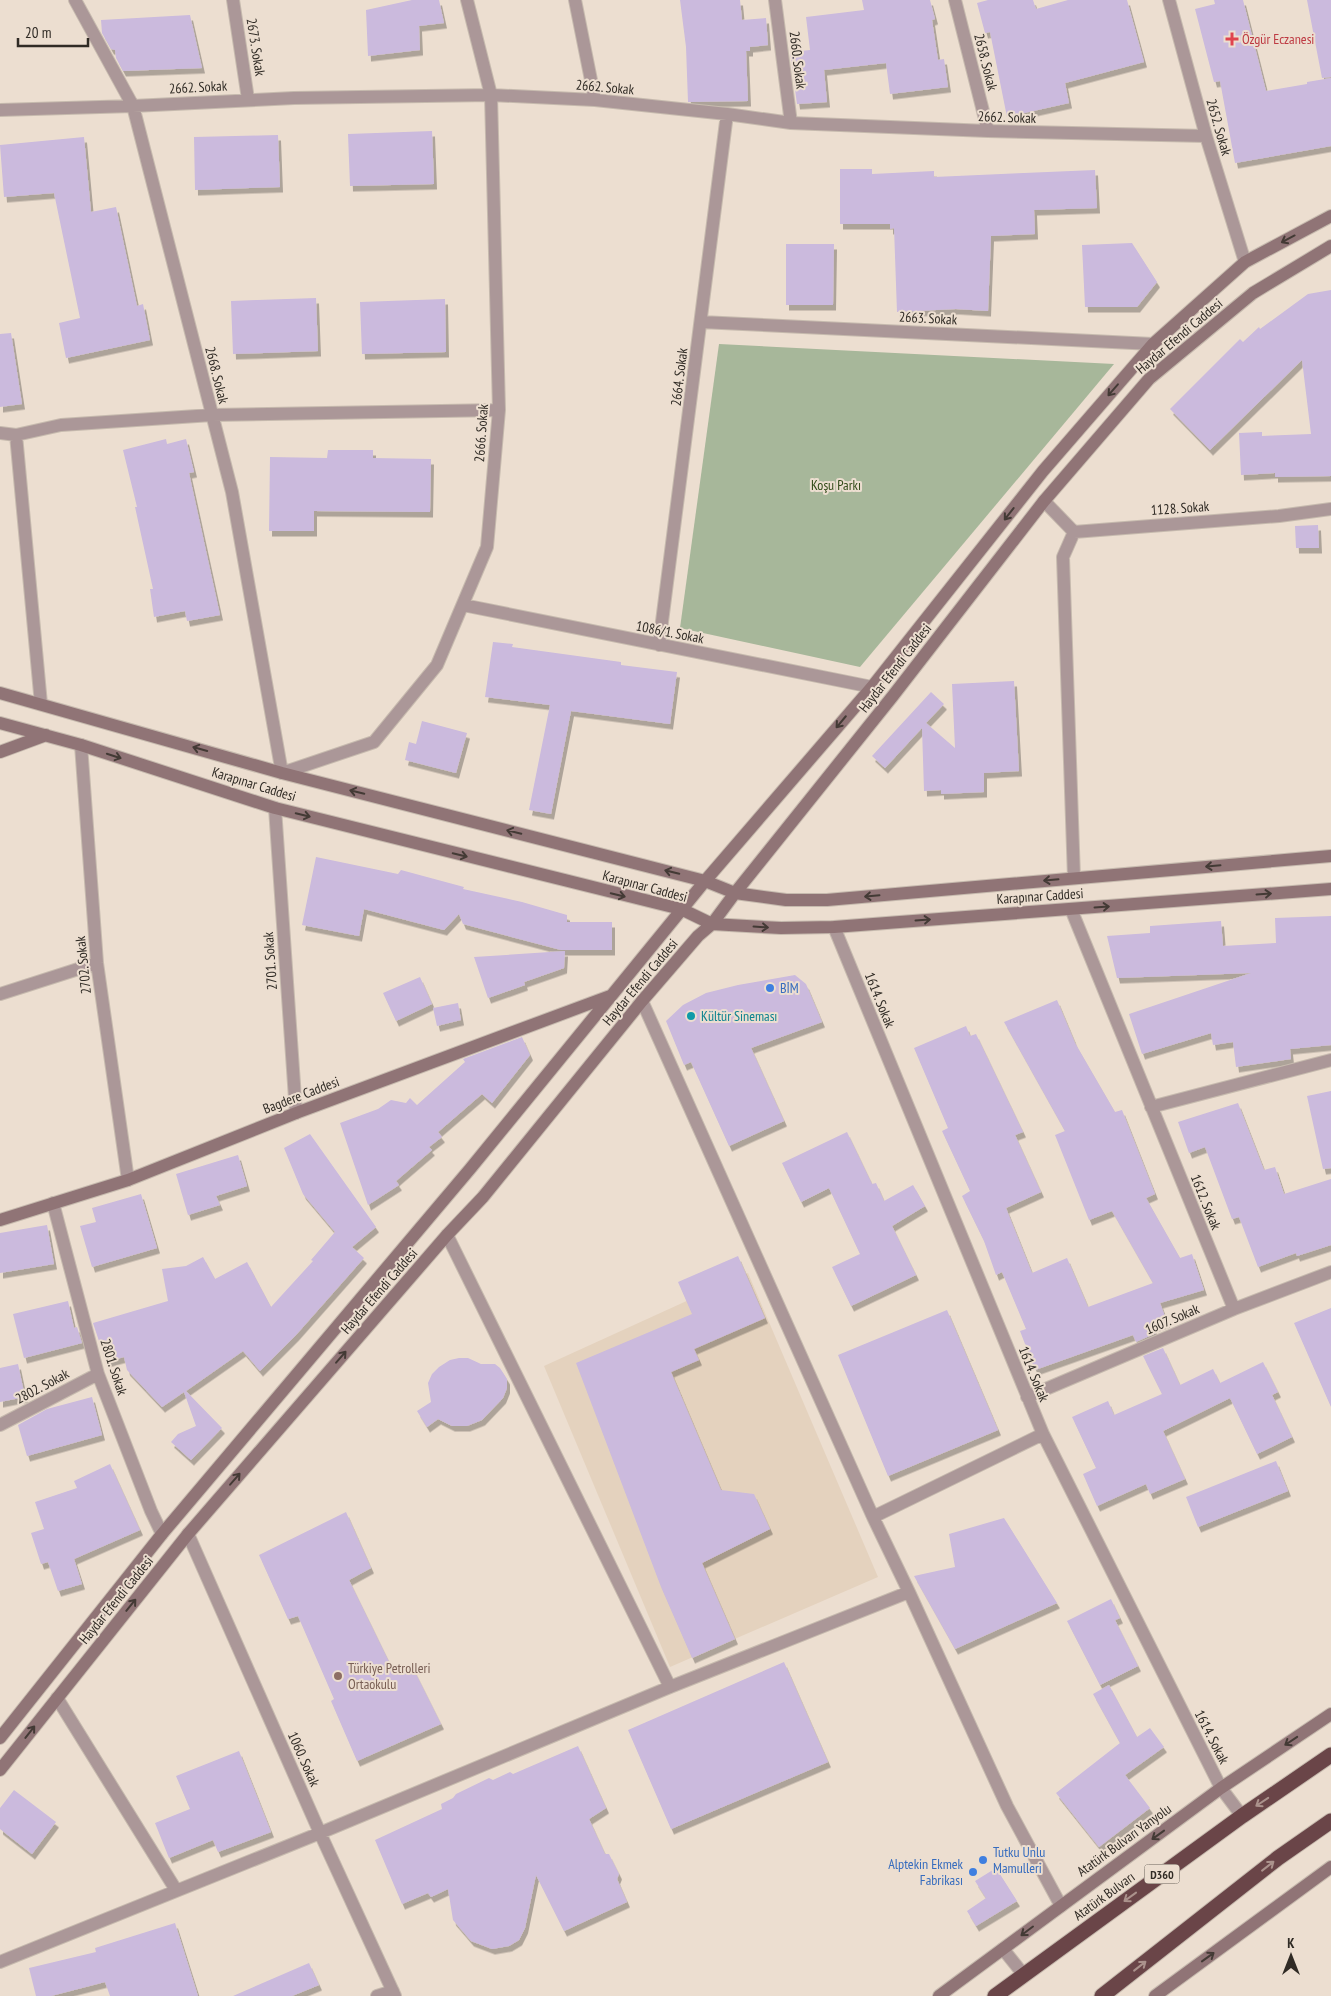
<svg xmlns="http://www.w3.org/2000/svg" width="1331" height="1996" font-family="'PT Sans Narrow',sans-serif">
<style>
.built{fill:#e4d2be}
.green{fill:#a7b79a}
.building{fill:#cbbadd;filter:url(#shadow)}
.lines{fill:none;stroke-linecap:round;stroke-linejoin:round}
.street-casing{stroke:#c6baae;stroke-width:14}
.secondary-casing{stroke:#c6baae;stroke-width:14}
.highway-casing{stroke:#c6baae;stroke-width:17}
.street{stroke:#ab9798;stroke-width:12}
.secondary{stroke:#907476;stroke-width:12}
.highway{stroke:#6a4548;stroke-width:15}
.oneway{stroke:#433a35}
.oneway2{stroke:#ab928c}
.health-dot{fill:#e0444e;stroke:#ecded0;stroke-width:2}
.shop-dot{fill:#3f7fe0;stroke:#ecded0;stroke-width:2}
.culture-dot{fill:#0f9aa8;stroke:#ecded0;stroke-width:2}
.education-dot{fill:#8d6e63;stroke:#ecded0;stroke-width:2}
.labels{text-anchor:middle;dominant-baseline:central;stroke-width:4;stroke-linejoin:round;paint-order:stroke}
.shield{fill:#ecded0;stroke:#686158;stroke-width:1}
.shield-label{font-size:12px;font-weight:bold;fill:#302b25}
.health-label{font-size:14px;fill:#be3a42;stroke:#ecded0;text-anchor:start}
.street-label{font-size:14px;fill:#302b25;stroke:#ecded0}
.park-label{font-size:14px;fill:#324b19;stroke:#ecded0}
.shop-label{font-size:14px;fill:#366cbe;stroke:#ecded0;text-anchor:start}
.culture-label{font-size:14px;fill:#0d838f;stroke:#ecded0;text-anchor:start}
.education-label{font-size:14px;fill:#785e54;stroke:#ecded0;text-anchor:start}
</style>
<defs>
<filter id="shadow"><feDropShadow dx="3" dy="5.5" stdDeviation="0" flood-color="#0004"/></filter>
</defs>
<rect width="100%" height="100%" fill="#ecded0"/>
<path class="built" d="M748 1273 878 1577 670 1667 544 1366Z"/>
<path class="green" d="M719 344 1114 364 860 667 680 628Z"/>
<path class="building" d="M412 0H439L444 23 419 26 420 50 368 56 366 10Z
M680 0H740L742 20 766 18 768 45 750 47V51H746L748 101 688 102 686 47Z
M862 0H930L935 19 932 20 938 60 944 59 948 87 890 94 886 63 824 70 827 102 797 104 790 52 810 50 806 17 864 10Z
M988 0H1033L1036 9 1068 0H1127L1144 62 1065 83 1069 103 1007 117 990 32 985 33 977 3Z
M1214 0H1243L1266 91 1307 84V82L1331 78V146L1235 163 1220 81 1214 82 1195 9 1215 4Z
M1307 0H1331V77L1322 78Z
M190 15 202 68 123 71 116 58 115 50 111 49 102 33 101 20Z
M432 131 434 184 350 186 348 134Z
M278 135 280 187 195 190 194 137Z
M84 137 91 212 116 207 137 306 143 304 150 340 66 358 59 323 80 318 54 193 4 197 0 145Z
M840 169H872V174L934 171V177L1095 170 1097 208 1034 210 1035 234 991 236 988 311 956 309 897 312 894 228 890 229V224H840Z
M1132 243 1157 282 1137 307H1085L1082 245Z
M786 244H834L833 305H786Z
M1331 290V476L1275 477V473L1241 475 1239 433 1262 432V436L1311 434 1302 360 1210 450 1170 409 1240 339 1243 342 1259 327 1260 329 1308 294Z
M316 298 318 351 233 354 231 301Z
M445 299 446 352 362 354 360 302Z
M11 333 22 404 0 407V334Z
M166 439 167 444 186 439 194 472 189 473 220 615 187 621 185 611 154 617 150 589H153L135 507H137L123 450Z
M328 450H373V458L431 459 430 512 314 511V531H269L270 457 327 458Z
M1318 525 1319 548H1296L1295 526Z
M493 642 513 644 512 647 621 662V665L677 672 670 724 571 711 551 814 529 810 550 705 485 697Z
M1014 681 1019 771 984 773V792L941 794V790L924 791 922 728 885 768 872 756 931 692 944 704 926 723 955 748 952 684Z
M422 721 467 733 456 773 405 760 409 742 416 744Z
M316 857 398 874 401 870 464 887 463 889 522 902 567 915V922H612V950H561L463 924 459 914 444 930 364 909 359 936 302 925Z
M1331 916V1045L1290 1049 1291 1059 1236 1067 1233 1042 1213 1045 1211 1033 1142 1054 1129 1014 1251 973 1117 978 1107 936 1150 933V926L1221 921 1223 946 1276 943 1275 918Z
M565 951 564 968 524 982 525 985 488 998 474 957Z
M795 975 806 984 822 1022 751 1048 784 1121 729 1146 691 1062 684 1065 666 1021 683 1005 706 993 738 985Z
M420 977 432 1004 396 1021 383 993Z
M1057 1000 1075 1043 1115 1112 1122 1110 1155 1194 1146 1198 1180 1258 1192 1254 1204 1290 1160 1303 1167 1322 1153 1327 1156 1333 1136 1342 1133 1335 1035 1370 1020 1331 1026 1329 1002 1272 996 1275 984 1241 962 1196 970 1191 942 1131 948 1128 914 1048 966 1026 970 1036 976 1034 1023 1132 1015 1135 1041 1192 1006 1208 1032 1273 1067 1258 1088 1307 1153 1283 1112 1211 1089 1220 1055 1135 1065 1131 1004 1022Z
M458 1003 461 1020 437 1026 433 1008Z
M522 1037 530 1055 492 1103 482 1094 438 1132 442 1137 429 1147 432 1150 396 1181 399 1185 368 1205 340 1123 378 1109 391 1100 406 1103 410 1098 417 1105 465 1062 463 1059Z
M1331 1091V1168L1323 1169 1307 1096Z
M1238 1103 1264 1170 1275 1167 1284 1194 1331 1179V1245L1297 1256 1296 1253 1258 1267 1239 1217 1232 1219 1205 1147 1189 1153 1178 1122Z
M847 1132 872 1184 876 1183 884 1201 913 1185 925 1206 892 1226 916 1275 851 1306 832 1267 860 1254 829 1188 801 1202 782 1163Z
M310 1134 376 1227 352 1247 364 1258 296 1335 260 1371 243 1351 186 1391 222 1428 191 1460 171 1442 178 1434 196 1426 184 1392 162 1407 127 1370 124 1357 106 1362 93 1323 168 1301 162 1269 186 1266 203 1257 215 1279 247 1262 271 1307 313 1261 311 1260 335 1232 303 1194 284 1148Z
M238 1155 247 1186 216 1196 220 1205 188 1215 176 1174Z
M141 1194 157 1248 92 1267 80 1226 96 1222 92 1208Z
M47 1225 54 1264 0 1273V1233Z
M738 1256 765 1318 694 1349 699 1360 671 1372 721 1490 754 1494 770 1529 702 1563 735 1639 692 1658 661 1587 576 1363 692 1314 678 1282Z
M68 1301 74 1328 77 1327 82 1343 24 1358 13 1314Z
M1331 1308V1407L1294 1323Z
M947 1310 998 1430 888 1476 838 1355Z
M1163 1348 1180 1385 1213 1369 1220 1383 1263 1362 1278 1392 1272 1395 1292 1437 1257 1454 1230 1398 1163 1431 1185 1479 1150 1494 1146 1484 1097 1506 1083 1474 1096 1468 1072 1417 1108 1401 1114 1415 1162 1394 1143 1356Z
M459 1358H468L481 1364H495L500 1368 507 1379V1388L503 1398 482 1420 467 1426H452L438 1419 427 1427 417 1411 431 1402 428 1383 432 1374 439 1367 450 1360Z
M18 1364 25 1397 0 1402V1368Z
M92 1397 102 1435 27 1456 18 1425 47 1409Z
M1276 1461 1288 1491 1198 1527 1186 1497Z
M110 1464 140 1530 74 1559 82 1584 58 1591 48 1562 41 1564 31 1533 44 1529 35 1502 77 1488 74 1481Z
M346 1512 371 1568 349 1580 395 1674 412 1666 441 1724 357 1761 331 1701 334 1699 298 1616 288 1619 259 1555Z
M1004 1518 1057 1603 955 1649 914 1576 955 1567 949 1534Z
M1111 1599 1120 1618 1115 1620 1138 1666 1100 1685 1067 1621Z
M784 1662 828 1762 671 1829 628 1730Z
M1109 1685 1137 1737 1150 1728 1164 1747 1125 1775 1150 1808 1099 1847 1056 1793 1120 1743 1093 1694Z
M578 1746 606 1808 589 1819 605 1854H609L619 1874 617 1879 627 1902 564 1931 536 1875 525 1928 519 1940 509 1946 492 1949 471 1941 453 1920 448 1889 431 1897 428 1893 402 1904 375 1840 442 1809 441 1804 453 1798 456 1794 489 1778 493 1780 510 1772 513 1774Z
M239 1751 271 1832 218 1852 213 1840 169 1858 155 1823 190 1809 176 1776Z
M14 1790 56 1822 32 1854 0 1829V1808Z
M996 1868 1017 1901 976 1926 967 1911 986 1898 975 1881Z
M175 1923 198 1996H110L105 1982 51 1996H36L29 1968 96 1952 95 1948Z
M309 1963 319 1985 292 1996H233Z"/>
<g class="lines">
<g class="street-casing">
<path id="street" d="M75 0 133 106 232 492 282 773 374 742 437 665 487 547 499 410 491 95 467 0
M233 0 248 99
M575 0 595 100
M775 0 791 123
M955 0 988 131
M1169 0 1206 136 1245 262
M0 110 133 106 294 98 491 95 595 100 727 114 791 123 988 131 1206 136
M701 322 1153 344
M0 433 16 435 61 425 212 415 499 410
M16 435 41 704
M1044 501 1074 532 1279 516 1331 509
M1074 532 1063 557 1074 878
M463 605 872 687
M659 645 727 114
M81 745 97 963 128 1180
M275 808 296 1113
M1071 909 1234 1309
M834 927 1043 1434 1221 1788 1242 1816
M0 994 97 963
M642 1001 873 1517 909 1592 1007 1806 1061 1906
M1151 1107 1331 1060
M53 1203 98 1374 151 1511 162 1534
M447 1235 670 1687
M1027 1397 1234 1309 1331 1272
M0 1425 98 1374
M873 1517 1043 1434
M188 1534 320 1833 395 1996
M57 1698 176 1890
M1003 1949 1023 1974
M0 1962 320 1833 670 1687 909 1592
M377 1996 393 1991"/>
</g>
<g class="secondary-casing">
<path id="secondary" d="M0 693 282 773 705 881 735 893 786 900H827L1331 856
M0 723 81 745 275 808 681 909 712 924 781 928 834 927 1331 889
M0 752 46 735
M0 1220 128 1180 296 1113 610 996
M0 1738 162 1534 470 1169 705 881 872 687 1043 471 1153 344 1245 262 1331 216
M0 1770 188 1534 447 1235 483 1197 642 1001 698 936 712 924 735 893 892 697 1044 501 1149 379 1253 293 1331 246
M939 1996 1221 1788 1331 1714
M1155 1996 1331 1867"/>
</g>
<g class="highway-casing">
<path id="highway" d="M995 1996 1242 1816 1331 1755
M1102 1996 1278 1858 1331 1821"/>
</g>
<use href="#street" class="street"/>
<use href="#secondary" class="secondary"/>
<use href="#highway" class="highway"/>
</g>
<defs><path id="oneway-shaft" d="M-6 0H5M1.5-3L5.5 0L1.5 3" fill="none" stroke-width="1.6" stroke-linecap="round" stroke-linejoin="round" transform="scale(1.25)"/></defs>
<g class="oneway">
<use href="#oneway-shaft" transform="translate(1288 239) rotate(152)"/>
<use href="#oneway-shaft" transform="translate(1113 390) rotate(131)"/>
<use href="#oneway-shaft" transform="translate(1009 514) rotate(128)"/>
<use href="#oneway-shaft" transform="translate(841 722) rotate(130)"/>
<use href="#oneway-shaft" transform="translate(200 749) rotate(-164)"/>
<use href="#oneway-shaft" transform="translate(114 756) rotate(18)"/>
<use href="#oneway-shaft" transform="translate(357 792) rotate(-166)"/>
<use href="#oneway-shaft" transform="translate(303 815) rotate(14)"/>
<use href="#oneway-shaft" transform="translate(514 832) rotate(-166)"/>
<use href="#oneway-shaft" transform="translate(460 855) rotate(14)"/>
<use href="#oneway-shaft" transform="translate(1213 866) rotate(175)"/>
<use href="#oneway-shaft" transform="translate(672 872) rotate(-166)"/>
<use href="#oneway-shaft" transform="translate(1051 880) rotate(175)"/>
<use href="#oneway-shaft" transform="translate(1264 894) rotate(-4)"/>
<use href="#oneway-shaft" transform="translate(618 895) rotate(14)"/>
<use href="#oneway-shaft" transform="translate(872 896) rotate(175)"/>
<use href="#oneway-shaft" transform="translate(1102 907) rotate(-4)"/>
<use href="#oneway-shaft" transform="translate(923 920) rotate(-4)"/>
<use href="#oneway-shaft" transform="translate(761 927) rotate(4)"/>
<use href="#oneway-shaft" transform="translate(341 1357) rotate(-49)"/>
<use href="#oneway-shaft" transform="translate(235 1479) rotate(-49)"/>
<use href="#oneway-shaft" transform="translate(131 1605) rotate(-51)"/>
<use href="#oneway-shaft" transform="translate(30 1732) rotate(-52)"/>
<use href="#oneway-shaft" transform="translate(1291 1741) rotate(146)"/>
<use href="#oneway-shaft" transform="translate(1158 1835) rotate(144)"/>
<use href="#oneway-shaft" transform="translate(1027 1931) rotate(143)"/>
<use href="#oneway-shaft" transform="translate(1208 1957) rotate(-36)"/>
</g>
<g class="oneway2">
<use href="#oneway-shaft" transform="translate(1262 1802) rotate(146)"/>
<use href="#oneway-shaft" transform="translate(1268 1866) rotate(-38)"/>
<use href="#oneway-shaft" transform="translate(1130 1897) rotate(144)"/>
<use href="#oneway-shaft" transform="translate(1140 1966) rotate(-38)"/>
</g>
<path class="health-dot" d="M1229.5 31.5h5v5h5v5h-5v5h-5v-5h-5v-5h5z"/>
<g class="shop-dot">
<circle cx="770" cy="988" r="5"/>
<circle cx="983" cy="1860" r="5"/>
<circle cx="973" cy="1872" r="5"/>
</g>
<circle class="culture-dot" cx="691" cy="1016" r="5"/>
<circle class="education-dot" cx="338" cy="1676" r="5"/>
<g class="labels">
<rect class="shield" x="1144.5" y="1864.5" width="35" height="19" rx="4"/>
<g class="shield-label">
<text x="1162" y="1874">D360</text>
</g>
<g class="health-label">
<text x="1242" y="39">Özgür Eczanesi</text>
</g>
<g class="street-label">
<text transform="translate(256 47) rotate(81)">2673. Sokak</text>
<text transform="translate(798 60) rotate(83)">2660. Sokak</text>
<text transform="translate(986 62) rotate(76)">2658. Sokak</text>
<text transform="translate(198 87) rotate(-3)">2662. Sokak</text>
<text transform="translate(605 87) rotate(5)">2662. Sokak</text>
<text transform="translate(1007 117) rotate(2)">2662. Sokak</text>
<text transform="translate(1219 127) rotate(74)">2652. Sokak</text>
<text transform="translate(928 318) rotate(3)">2663. Sokak</text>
<text transform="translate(1179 336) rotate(-40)">Haydar Efendi Caddesi</text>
<text transform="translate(217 375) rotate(76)">2668. Sokak</text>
<text transform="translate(679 377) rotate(-83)">2664. Sokak</text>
<text transform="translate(481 433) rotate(-86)">2666. Sokak</text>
<text transform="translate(1180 508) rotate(-4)">1128. Sokak</text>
<text transform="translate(670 632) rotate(11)">1086/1. Sokak</text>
<text transform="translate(895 668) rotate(-52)">Haydar Efendi Caddesi</text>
<text transform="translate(254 784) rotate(17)">Karapınar Caddesi</text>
<text transform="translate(645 886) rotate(15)">Karapınar Caddesi</text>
<text transform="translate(1040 896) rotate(-4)">Karapınar Caddesi</text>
<text transform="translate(270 961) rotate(-94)">2701. Sokak</text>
<text transform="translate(83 965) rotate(-96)">2702. Sokak</text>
<text transform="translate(640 982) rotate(-50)">Haydar Efendi Caddesi</text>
<text transform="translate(880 1000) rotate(68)">1614. Sokak</text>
<text transform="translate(301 1095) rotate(-21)">Bagdere Caddesi</text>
<text transform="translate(1206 1202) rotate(68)">1612. Sokak</text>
<text transform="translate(379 1291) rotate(-49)">Haydar Efendi Caddesi</text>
<text transform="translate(1172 1319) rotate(-23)">1607. Sokak</text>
<text transform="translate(114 1367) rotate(72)">2801. Sokak</text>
<text transform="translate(1034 1374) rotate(68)">1614. Sokak</text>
<text transform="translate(42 1386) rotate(-28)">2802. Sokak</text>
<text transform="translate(116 1600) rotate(-51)">Haydar Efendi Caddesi</text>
<text transform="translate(1212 1737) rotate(63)">1614. Sokak</text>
<text transform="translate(304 1759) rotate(66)">1060. Sokak</text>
<text transform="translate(1124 1840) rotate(-36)">Atatürk Bulvarı Yanyolu</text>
<text transform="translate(1104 1896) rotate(-36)">Atatürk Bulvarı</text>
</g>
<g class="park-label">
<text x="836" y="485">Koşu Parkı</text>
</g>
<g class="shop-label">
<text x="780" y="988">BİM</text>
<text x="993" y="1852">Tutku Unlu<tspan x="993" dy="16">Mamulleri</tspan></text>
<text x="963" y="1864" text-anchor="end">Alptekin Ekmek<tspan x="963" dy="16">Fabrikası</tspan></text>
</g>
<g class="culture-label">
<text x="701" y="1016">Kültür Sineması</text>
</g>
<g class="education-label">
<text x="348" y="1668">Türkiye Petrolleri<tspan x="348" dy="16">Ortaokulu</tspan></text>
</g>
</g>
<g transform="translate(1291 1956)" stroke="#ecded0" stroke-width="4" paint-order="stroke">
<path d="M0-4L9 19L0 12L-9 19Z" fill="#302b25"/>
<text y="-8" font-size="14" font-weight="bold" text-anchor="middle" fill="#302b25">K</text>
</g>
<path d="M18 38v8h70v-8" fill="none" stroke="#302b25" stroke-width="2.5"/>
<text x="25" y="38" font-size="15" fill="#302b25" stroke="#ecded0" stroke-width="4" paint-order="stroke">20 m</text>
</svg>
